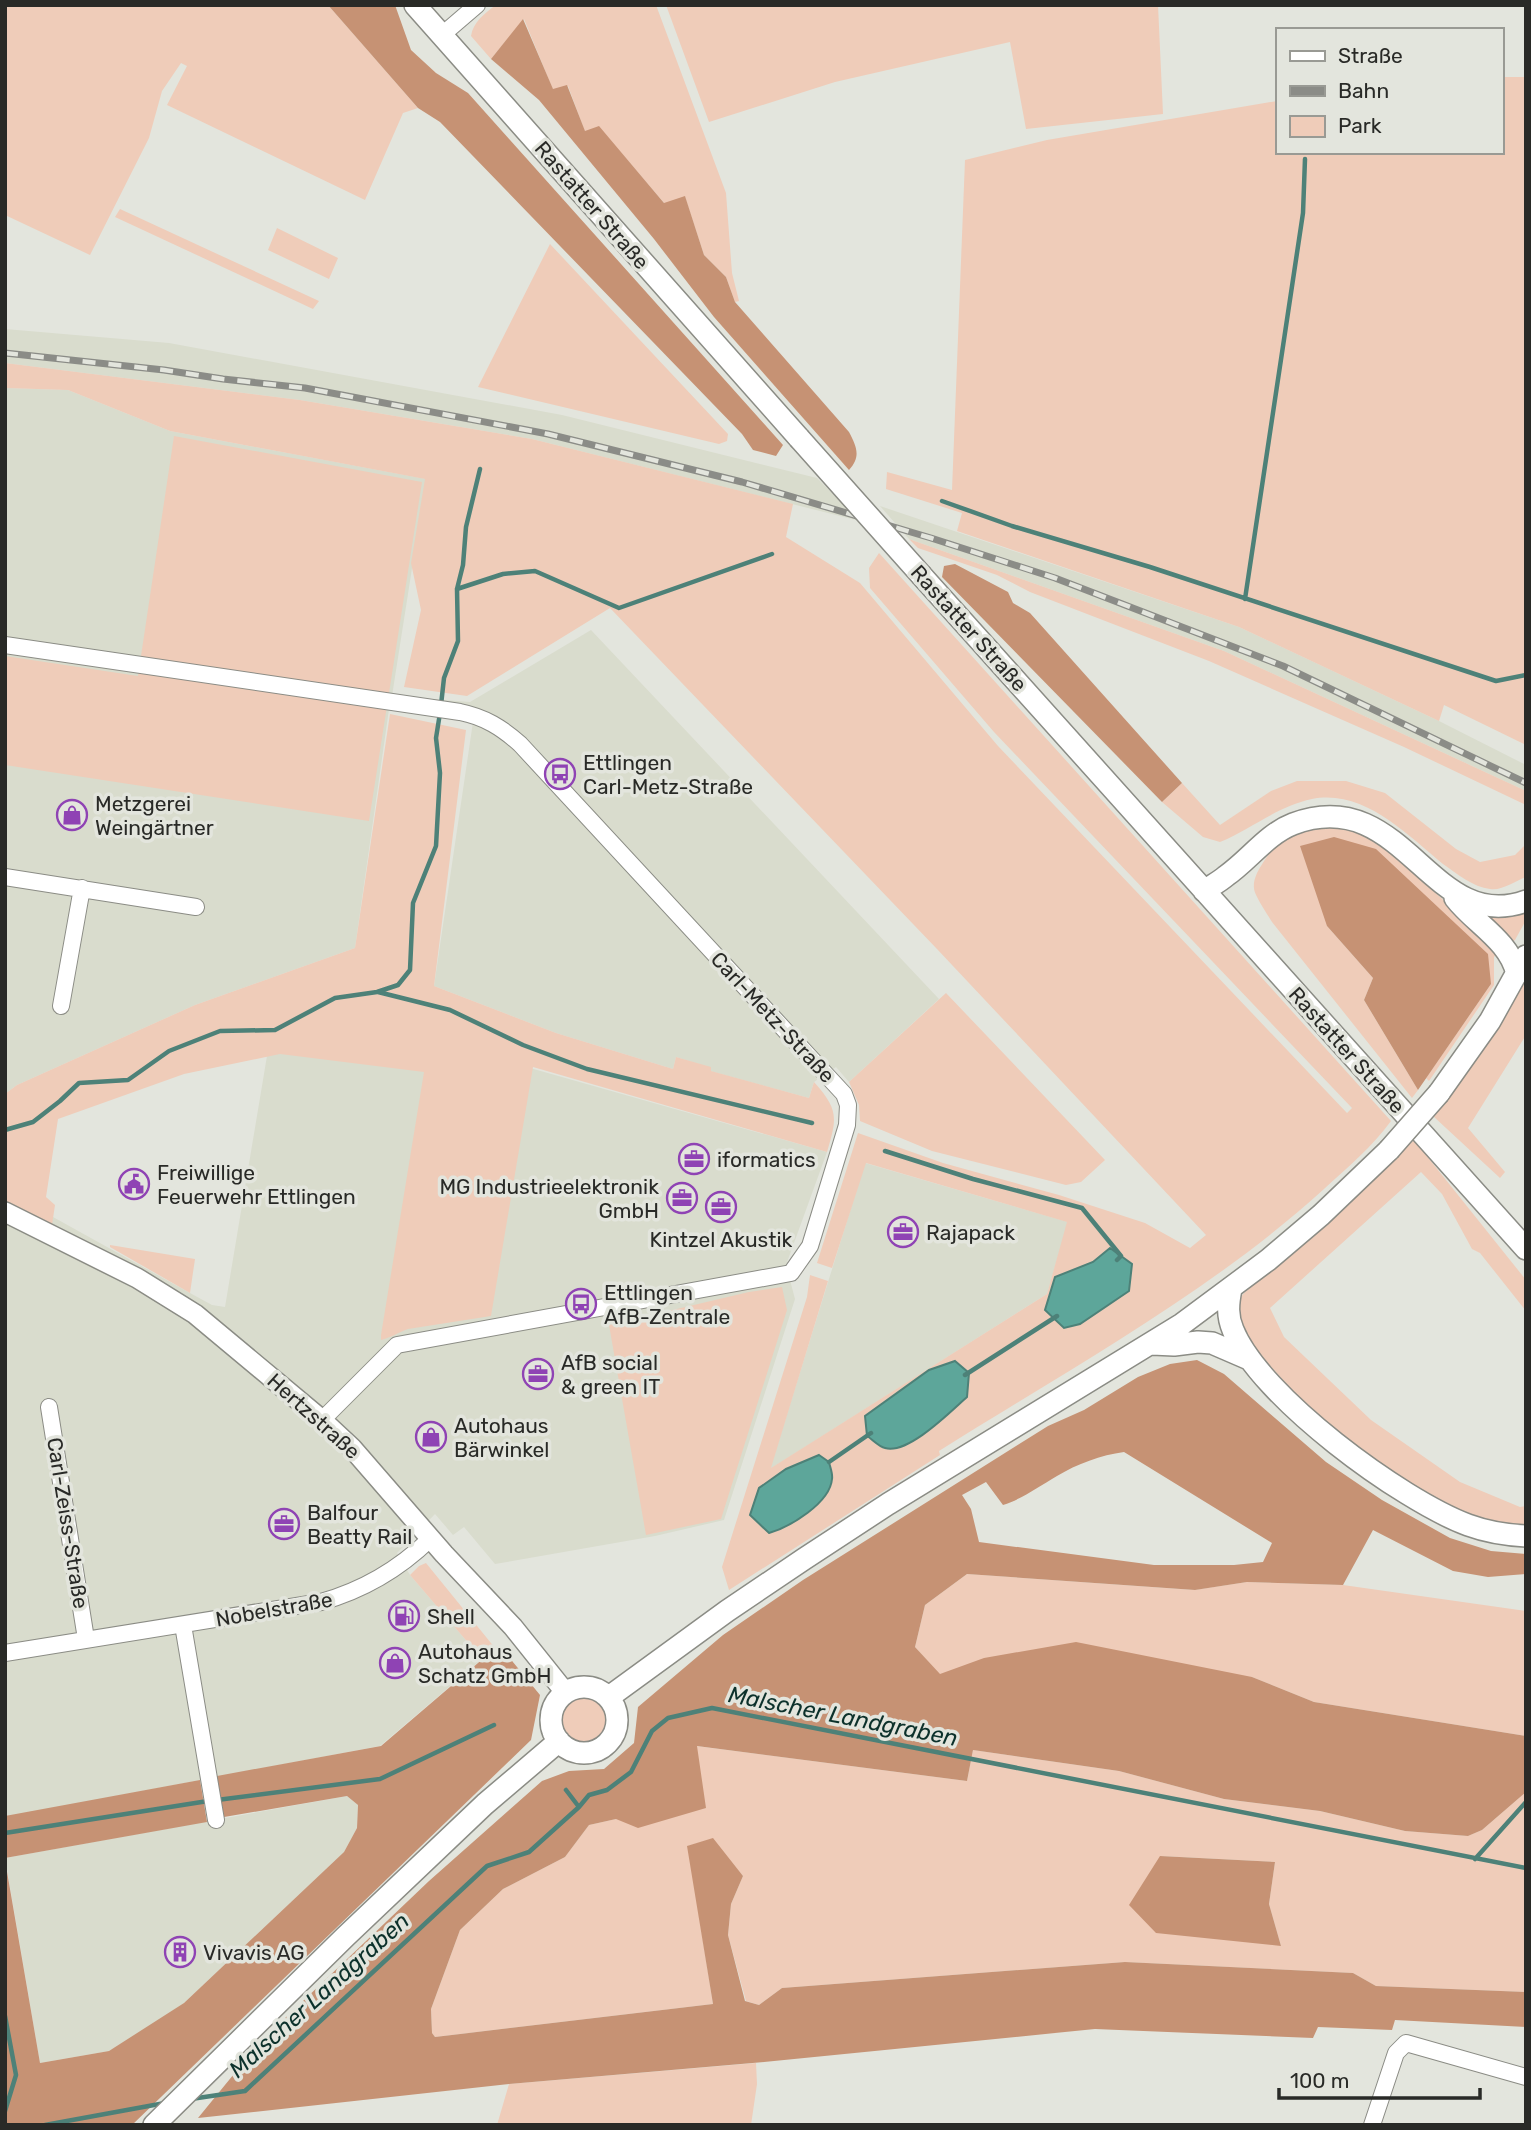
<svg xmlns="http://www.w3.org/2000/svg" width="1531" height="2130" font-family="Rubik,sans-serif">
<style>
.built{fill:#d9dccd}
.green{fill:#efccb9;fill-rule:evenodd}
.forest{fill:#c69274;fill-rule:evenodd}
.water{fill:#5da69a;stroke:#4d8178;stroke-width:2}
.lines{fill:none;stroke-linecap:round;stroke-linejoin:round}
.stream{stroke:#4d8178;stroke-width:4.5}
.minor-casing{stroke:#8b8c85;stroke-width:18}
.tertiary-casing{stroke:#8b8c85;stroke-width:22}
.secondary-casing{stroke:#8b8c85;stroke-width:24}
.minor{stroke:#fff;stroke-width:16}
.tertiary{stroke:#fff;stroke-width:19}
.secondary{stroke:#fff;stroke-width:21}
.rail-casing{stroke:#8b8c87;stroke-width:7}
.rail{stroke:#e3e5dd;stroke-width:4.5;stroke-dasharray:13;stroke-linecap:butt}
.secondary-bridge-casing{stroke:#8b8c85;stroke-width:24;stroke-linecap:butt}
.secondary-bridge{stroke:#fff;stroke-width:21}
.labels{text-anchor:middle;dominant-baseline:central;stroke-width:7;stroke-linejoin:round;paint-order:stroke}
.street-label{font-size:21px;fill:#292a27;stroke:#e3e5dd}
.poi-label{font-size:21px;fill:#292a27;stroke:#e3e5dd;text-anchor:start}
.water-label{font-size:23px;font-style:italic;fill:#0c312b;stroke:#e3e5dd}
</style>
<rect width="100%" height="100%" fill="#e3e5dd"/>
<path class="built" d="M5 329 169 343 562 415 817 478 860 521 532 439 300 400 5 363Z
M5 388 68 390 170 431 426 479 392 696 470 702 591 630 939 999 849 1082 836 1067 814 1082 809 1098 710 1071 711 1068 676 1057 673 1069 556 1033 434 986 473 722 389 709 355 948 195 1005 17 1085 5 1094Z
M880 506 1239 627 1439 721 1526 765V791L1224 651 909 539Z
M396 1030 827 1152 786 1265 795 1299 724 1520 655 1536 495 1564 464 1527 453 1535 435 1514 397 1553 410 1575 482 1659 380 1746 5 1817V1202L51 1225 53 1217 190 1293 212 1305 225 1307 267 1056Z
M865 1163 1068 1222 1047 1294 770 1469Z
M347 1796 358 1805 357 1828 344 1852 184 2003 130 2040 109 2051 40 2063 5 1858Z"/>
<path class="green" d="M5 5H328L418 108 403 113 365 200 167 105 187 66 181 63 162 91 149 138 90 255 5 215Z
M496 5H656L726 193 732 273 739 301 735 302 726 277 704 255 685 197 665 204 599 127 585 132 568 86 553 90 524 19 491 59 471 36C473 22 485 13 496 5Z
M666 5H1158L1163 114 1026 129 1010 42 835 82 709 122Z
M1501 77H1526V745L1444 705 1439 721 1239 627 957 531 962 513 886 489 887 472 952 490 965 160 1047 140 1277 101V152H1501Z
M120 209 319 301 313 309 115 217Z
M277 228 338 258 329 279 268 250Z
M550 244 728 434 727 441 719 444 478 387Z
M5 363 300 400 532 439 793 504 786 537 860 583 998 746 1347 1113 1352 1108 994 732 870 588 869 568 879 553 1391 1121C1372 1147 1348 1167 1324 1189 1211 1292 1068 1370 939 1451L940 1455 729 1590 722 1567 807 1297 810 1275 828 1281 771 1468 1047 1294 1067 1222 866 1163 832 1268 817 1263 858 1133 943 1163 1059 1195 1145 1223 1190 1248 1206 1235 937 949 610 608 467 696 404 687 421 610 411 563 425 479 170 431 68 390 5 388Z
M174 436 422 482 369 821 5 765V656L138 676Z
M909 539 1224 651 1526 791V805L1404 747 1209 661 1030 592 997 575 918 548Z
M390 714 466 730 434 986 556 1033 673 1069 676 1057 711 1067V1071L809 1098 814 1082C839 1110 837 1118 827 1152L533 1067 491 1316 408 1329C399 1332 390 1338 381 1340V1335L424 1072 280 1054 184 1074 58 1119 46 1197 55 1205 52 1225 5 1202V1094L17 1085 195 1005 355 948Z
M1297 781H1346L1385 793 1456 849 1480 862 1515 855 1526 844V877C1515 881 1502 891 1490 889 1473 887 1457 874 1443 864 1406 834 1364 789 1312 799 1278 806 1251 829 1220 842L1203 837 1162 802 1182 783 1220 825 1271 791Z
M1312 826 1356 828 1390 851 1499 951 1494 957V985L1429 1081 1426 1078 1491 984 1327 926 1373 978 1364 1000 1418 1090 1412 1098 1272 922C1268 915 1254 895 1254 888 1253 881 1257 872 1261 866 1275 842 1286 837 1312 826Z
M1472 909H1523L1526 920 1515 940 1508 945Z
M1526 980V1035L1468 1128 1505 1172 1500 1178 1433 1116 1492 1036Z
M946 993 1105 1160 1081 1182 1066 1185 932 1151 860 1121 859 1105 849 1082Z
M1414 1140 1526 1280V1311L1480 1253 1472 1249 1442 1194 1421 1172 1270 1308 1284 1337 1371 1420 1460 1482 1520 1507 1526 1506V1526C1510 1524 1493 1524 1478 1519 1448 1509 1423 1494 1397 1477 1331 1433 1282 1384 1234 1322L1235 1305 1244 1293 1344 1209Z
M110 1245 195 1259 190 1293 110 1247Z
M782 1287 787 1310 721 1519 646 1535 609 1325 749 1292Z
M426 1563 495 1648 482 1659 410 1575 419 1566Z
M967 1574 1194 1590 1247 1582 1343 1585 1526 1611V1736L1314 1702 1252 1677 939 1674 915 1647 925 1605Z
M558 1720a26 26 0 1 1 52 0a26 26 0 1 1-52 0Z
M696 1746 967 1781 973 1750 1119 1771 1224 1799 1320 1811 1405 1831 1468 1836 1482 1830 1526 1792V1992L1376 1986 1353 1973 1125 1962 782 1988 759 2005 746 2001 728 1935 731 1904 743 1876 712 1839 688 1846 713 2004 435 2037 432 2033 431 2009 460 1930 503 1889 565 1857 589 1825 616 1819ZM1161 1856 1275 1862 1269 1904 1281 1946Z
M756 2063 757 2084 751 2125H497L509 2084Z"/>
<path class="forest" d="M328 5H395L411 50 436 73 468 93 783 445 776 456 753 450 742 434 440 122 418 108Z
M523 19 553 89 567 85 585 131 599 126 664 203 685 196 704 255 726 277 735 302 849 432C857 447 861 457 849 470L714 317 654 239 539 100 491 59Z
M955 564 1008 592 1013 603 1030 613 1182 783 1162 802 942 577 944 566Z
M1334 837 1376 849 1488 954 1491 984 1418 1090 1364 1000 1373 978 1327 926 1300 846Z
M1197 1360 1224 1374 1326 1462 1382 1500 1450 1538 1491 1551 1526 1554V1574L1488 1577 1453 1571 1373 1530 1343 1585 1247 1582 1195 1590 967 1574 925 1605 915 1647 940 1674 984 1658 1076 1642 1252 1677 1314 1702 1526 1736V1792L1482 1830 1468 1836 1405 1831 1320 1811 1224 1799 1119 1771 973 1750 967 1781 697 1746 706 1808 638 1828 616 1819 589 1825 565 1857 503 1889 460 1930 431 2009 432 2033 435 2037 713 2004 687 1846 713 1838 743 1876 731 1904 728 1935 745 2001 759 2005 782 1988 1125 1962 1353 1973 1376 1986 1526 1992V2027L1395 2020 1392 2030 1318 2027 1313 2038 1095 2029 764 2062 509 2084 198 2118 260 2042 429 1881 542 1781 569 1771 604 1769 634 1743 638 1707 723 1635 803 1580 1048 1426 1084 1410 1138 1377 1170 1364ZM1124 1452 1272 1543 1263 1562 1234 1565H1154L979 1542 971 1509 962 1495 986 1482 1003 1505C1024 1498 1038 1487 1057 1476 1077 1464 1101 1455 1124 1452Z
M499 1645 540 1695 531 1740 132 2125H5V1860L40 2063 109 2051 184 2003 344 1852 357 1828 358 1805 347 1796 224 1817 217 1776 381 1746Z
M200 1780 207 1822 5 1858V1816Z
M1160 1856 1275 1862 1269 1904 1281 1946 1156 1933 1129 1905Z"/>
<path class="water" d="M1110 1248 1132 1264 1129 1291 1080 1324 1064 1328 1045 1310 1055 1277 1093 1262Z
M955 1361 969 1373 967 1397C951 1411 908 1455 885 1448 879 1447 872 1439 867 1436L865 1416 929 1370Z
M819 1455 829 1462C830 1467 833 1474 832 1479 830 1503 790 1527 769 1533L750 1515 759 1488 786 1469Z"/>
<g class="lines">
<path class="stream" d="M942 501 1012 526 1150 567 1496 681 1526 675
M457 589 503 574 535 571 619 608 772 554
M1245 599 1303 213 1305 159
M441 705 444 678 458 641 457 589 463 565 466 527 480 469
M378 992 450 1010 523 1045 587 1069 812 1123
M5 1130 33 1122 60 1101 79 1083 128 1080 169 1051 220 1031 275 1030 335 998 377 992 398 985 410 970 413 903 436 846 440 773 436 738 440 713
M885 1151 973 1179 1082 1208 1121 1256 1117 1260
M965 1375 1057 1316
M829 1462 871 1433
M566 1790 579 1807
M217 1800 380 1779 494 1725
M5 1833 208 1801
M1475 1859 1526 1802
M5 2016 16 2075 5 2111
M191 2099 245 2091 487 1866 529 1852 579 1807 589 1795 607 1790 631 1772 652 1731 668 1718 712 1708 1526 1868
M45 2125 165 2103"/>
<g class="minor-casing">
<path id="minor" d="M442 35 477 5
M5 645 460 712C485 717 502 728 520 744L844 1094 848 1105 847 1125 810 1246 791 1273 397 1345 322 1420
M5 877 196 907
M61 1006 82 888
M49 1407 86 1639
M183 1625 216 1820
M5 1653 321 1602C364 1590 398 1570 430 1539
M1372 2125 1396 2053 1406 2043 1526 2077"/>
</g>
<g class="tertiary-casing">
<path id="tertiary" d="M5 1212 137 1278 195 1314 322 1420 352 1448 444 1554 513 1627 565 1692"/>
</g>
<g class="secondary-casing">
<path id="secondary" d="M415 5 799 438
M922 576 1526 1249
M1204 891C1211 886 1219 882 1226 876 1249 860 1267 834 1293 824 1404 782 1430 936 1526 901
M1455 898C1475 924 1509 940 1517 974
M1439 1093 1490 1021 1526 956
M1231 1289C1228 1304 1227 1316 1233 1330 1260 1397 1401 1500 1468 1525 1487 1532 1506 1535 1526 1536
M1152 1344 1174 1345 1198 1342 1212 1343 1249 1359
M551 1720a33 33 0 1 1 66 0a33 33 0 1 1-66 0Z
M609 1697 727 1611 804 1559 888 1504 1182 1324 1268 1260 1321 1215 1389 1150
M154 2125 345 1937 485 1804 559 1741"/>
</g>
<use href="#minor" class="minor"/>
<use href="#tertiary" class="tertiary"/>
<use href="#secondary" class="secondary"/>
<g class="rail-casing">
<path id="rail" d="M5 353 164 370 223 379 305 388 548 434 742 482 931 538 1055 578 1283 666 1526 783"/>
</g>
<use href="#rail" class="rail"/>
<g class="secondary-bridge-casing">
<path id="secondary-bridge" d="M799 438 922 576
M1389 1150 1439 1093"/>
</g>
<use href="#secondary-bridge" class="secondary-bridge"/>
</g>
<defs>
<g id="bus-ring" transform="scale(1.575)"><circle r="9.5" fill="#e3e5dd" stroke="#8f43b4" stroke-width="1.5"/><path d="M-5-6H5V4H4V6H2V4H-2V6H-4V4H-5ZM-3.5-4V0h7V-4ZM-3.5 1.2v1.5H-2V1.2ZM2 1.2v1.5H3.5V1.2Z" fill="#8f43b4"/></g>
<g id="shop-ring" transform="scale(1.575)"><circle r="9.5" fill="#e3e5dd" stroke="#8f43b4" stroke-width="1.5"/><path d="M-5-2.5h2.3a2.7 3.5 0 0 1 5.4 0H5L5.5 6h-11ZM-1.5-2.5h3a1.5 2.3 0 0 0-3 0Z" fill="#8f43b4"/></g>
<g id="office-ring" transform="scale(1.575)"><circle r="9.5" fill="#e3e5dd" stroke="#8f43b4" stroke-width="1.5"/><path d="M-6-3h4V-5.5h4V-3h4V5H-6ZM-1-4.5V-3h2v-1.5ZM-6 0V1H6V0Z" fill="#8f43b4"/></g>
<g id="civic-ring" transform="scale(1.575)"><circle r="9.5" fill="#e3e5dd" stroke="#8f43b4" stroke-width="1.5"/><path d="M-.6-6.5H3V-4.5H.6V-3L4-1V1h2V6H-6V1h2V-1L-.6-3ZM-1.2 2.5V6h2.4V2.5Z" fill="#8f43b4"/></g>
<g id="fuel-ring" transform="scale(1.575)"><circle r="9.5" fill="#e3e5dd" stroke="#8f43b4" stroke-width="1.5"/><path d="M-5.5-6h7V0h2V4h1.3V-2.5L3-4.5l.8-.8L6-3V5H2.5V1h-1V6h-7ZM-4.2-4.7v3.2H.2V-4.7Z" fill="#8f43b4"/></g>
<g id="building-ring" transform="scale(1.575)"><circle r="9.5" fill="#e3e5dd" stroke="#8f43b4" stroke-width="1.5"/><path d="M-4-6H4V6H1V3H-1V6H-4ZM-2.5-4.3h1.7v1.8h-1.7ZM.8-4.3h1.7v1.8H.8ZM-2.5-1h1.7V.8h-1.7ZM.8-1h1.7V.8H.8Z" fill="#8f43b4"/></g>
</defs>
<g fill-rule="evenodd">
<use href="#bus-ring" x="560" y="774"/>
<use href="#shop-ring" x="72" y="815"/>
<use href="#office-ring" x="694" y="1159"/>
<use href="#civic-ring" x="134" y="1184"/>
<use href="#office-ring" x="682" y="1198"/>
<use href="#office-ring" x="721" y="1207"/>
<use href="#office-ring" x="903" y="1232"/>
<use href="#bus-ring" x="581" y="1304"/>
<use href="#office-ring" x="538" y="1374"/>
<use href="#shop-ring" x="431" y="1437"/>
<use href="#office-ring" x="284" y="1524"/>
<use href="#fuel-ring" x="404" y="1616"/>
<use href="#shop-ring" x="395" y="1663"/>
<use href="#building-ring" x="180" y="1952"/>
</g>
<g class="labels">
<g class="street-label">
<text transform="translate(592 205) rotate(49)">Rastatter Straße</text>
<text transform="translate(969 628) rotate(48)">Rastatter Straße</text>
<text transform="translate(773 1017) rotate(47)">Carl-Metz-Straße</text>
<text transform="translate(1347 1050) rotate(48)">Rastatter Straße</text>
<text transform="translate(314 1416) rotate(42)">Hertzstraße</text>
<text transform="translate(68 1523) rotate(81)">Carl-Zeiss-Straße</text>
<text transform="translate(274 1609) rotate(-10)">Nobelstraße</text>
</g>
<g class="poi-label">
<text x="583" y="762">Ettlingen<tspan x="583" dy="24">Carl-Metz-Straße</tspan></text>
<text x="95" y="803">Metzgerei<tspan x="95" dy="24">Weingärtner</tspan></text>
<text x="717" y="1159">iformatics</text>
<text x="157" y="1172">Freiwillige<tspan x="157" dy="24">Feuerwehr Ettlingen</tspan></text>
<text x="659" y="1186" text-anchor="end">MG Industrieelektronik<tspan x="659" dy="24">GmbH</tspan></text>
<text x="926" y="1232">Rajapack</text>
<text x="721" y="1239" text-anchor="middle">Kintzel Akustik</text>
<text x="604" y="1292">Ettlingen<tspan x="604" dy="24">AfB-Zentrale</tspan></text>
<text x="561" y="1362">AfB social<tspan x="561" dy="24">&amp; green IT</tspan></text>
<text x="454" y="1425">Autohaus<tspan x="454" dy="24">Bärwinkel</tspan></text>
<text x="307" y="1512">Balfour<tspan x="307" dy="24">Beatty Rail</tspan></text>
<text x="427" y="1616">Shell</text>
<text x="418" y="1651">Autohaus<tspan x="418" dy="24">Schatz GmbH</tspan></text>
<text x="203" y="1952">Vivavis AG</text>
</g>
<g class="water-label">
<text transform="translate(843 1716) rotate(11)">Malscher Landgraben</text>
<text transform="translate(319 1995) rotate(-42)">Malscher Landgraben</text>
</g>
</g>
<rect width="1531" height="2130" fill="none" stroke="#292a27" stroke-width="14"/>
<rect x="1276" y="28" width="228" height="126" fill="#e3e5dd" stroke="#999a94" stroke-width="2"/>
<rect x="1290" y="51" width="35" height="10" fill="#ffffff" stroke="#999a94" stroke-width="2"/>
<text x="1338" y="63" font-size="21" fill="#292a27">Straße</text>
<rect x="1290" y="86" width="35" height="10" fill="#8b8c87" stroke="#999a94" stroke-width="2"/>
<text x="1338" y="98" font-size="21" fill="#292a27">Bahn</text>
<rect x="1290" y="116" width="35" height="21" fill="#efccb9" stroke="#999a94" stroke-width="2"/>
<text x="1338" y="133" font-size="21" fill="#292a27">Park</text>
<path d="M1279 2088v10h201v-10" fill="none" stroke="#292a27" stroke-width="3.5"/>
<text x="1290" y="2088" font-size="21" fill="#292a27" stroke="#e3e5dd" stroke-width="5" paint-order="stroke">100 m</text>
</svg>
